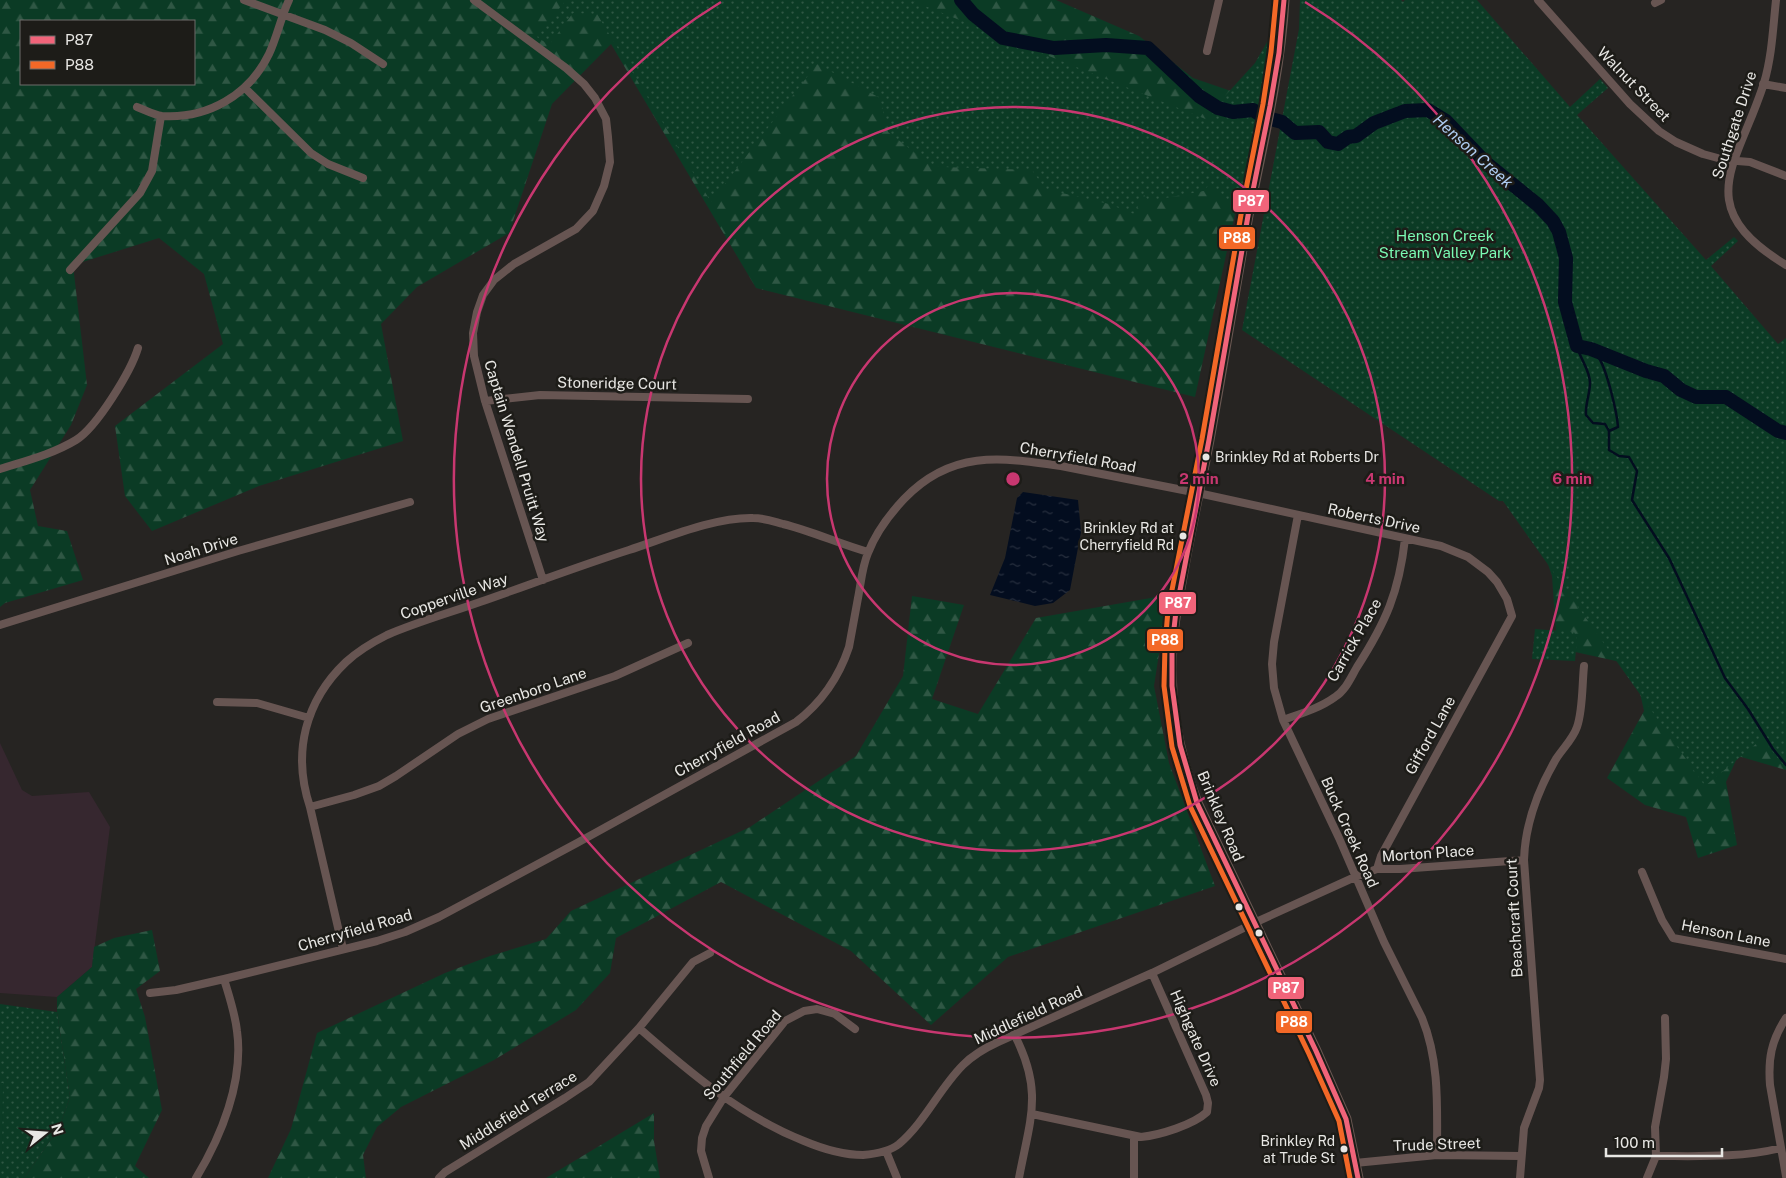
<svg xmlns="http://www.w3.org/2000/svg" width="1786" height="1178" font-family="'Public Sans',sans-serif">
<style>
.education{fill:#36272f}
.forest{fill:url(#forest-firs);fill-rule:evenodd}
.park{fill:url(#park-dots)}
.garden{fill:#0b3b25}
.water{fill:url(#water-ripples)}
.lines{fill:none;stroke-linecap:round;stroke-linejoin:round}
.stream{stroke:#030d1f;stroke-width:2.5}
.river{stroke:#030d1f;stroke-width:14}
.minor{stroke:#675552;stroke-width:8}
.secondary{stroke:#6a5752;stroke-width:11}
.bus-1-casing{stroke:#1d1c18;stroke-width:9}
.bus-2-casing{stroke:#1d1c18;stroke-width:9}
.bus-1{stroke:#f1647a;stroke-width:5}
.bus-2{stroke:#f36827;stroke-width:5}
.ring{fill:none;stroke:#c83770;stroke-width:2.5}
.bus-dot{fill:#e8e7e4;stroke:#1d1c18;stroke-width:2}
.labels{text-anchor:middle;dominant-baseline:central;stroke-width:5;stroke-linejoin:round;paint-order:stroke}
.bus-label{font-size:14px;fill:#e8e7e4;stroke:#1d1c18;text-anchor:end}
.street-label{font-size:15px;fill:#e8e7e4;stroke:#1d1c18}
.park-label{font-size:15px;fill:#7afbb3;stroke:#1d1c18}
.water-label{font-size:16px;font-style:italic;fill:#aeccf1;stroke:#1d1c18}
.centre{fill:#c83770;stroke:#1d1c18;stroke-width:2.5}
.ring-label{font-size:15px;text-anchor:middle;font-weight:bold;fill:#c83770;stroke:#1d1c18;stroke-width:5;stroke-linejoin:round;paint-order:stroke}
.line-badge{stroke:#1d1c18;stroke-width:2}
.badge-label{font-size:14px;text-anchor:middle;font-weight:bold;fill:#fff}
</style>
<defs>
<pattern id="forest-firs" width="22" height="20" patternUnits="userSpaceOnUse" patternTransform="scale(1.25)"><rect width="22" height="20" fill="#0b3b25"/><path d="M5 1l3.5 6h-7zM16 11l3.5 6h-7z" fill="#2f5744"/></pattern>
<pattern id="park-dots" width="8" height="8" patternUnits="userSpaceOnUse" patternTransform="scale(1.25)"><rect width="8" height="8" fill="#0b3b25"/><path d="M2 2h.1M6 6h.1" fill="none" stroke="#2f5744" stroke-width="1.8" stroke-linecap="round"/></pattern>
<pattern id="water-ripples" width="26" height="14" patternUnits="userSpaceOnUse" patternTransform="scale(1.25)"><rect width="26" height="14" fill="#030d1f"/><path d="M2 4q2-2 4 0t4 0M15 11q2-2 4 0t4 0" fill="none" stroke="#28303f"/></pattern>
</defs>
<rect width="100%" height="100%" fill="#262422"/>
<path class="education" d="M0 743 22 790 32 796 89 792 110 827 92 967 57 997 0 993Z"/>
<path class="forest" d="M0 0H1056L1139 36 1193 78 1263 102 1242 182 1195 397 756 288 611 44 552 104 509 233 417 287 381 324 403 441 259 486 152 531 125 496 115 426 223 344 204 274 159 238 73 265 87 385 71 425 30 490 38 526 67 531 83 580 5 603 0 607ZM21 21H194V84H21Z
M1524 492 1786 556V770L1738 756 1726 782 1737 845 1698 858 1686 817 1645 805 1607 778 1644 711 1634 665 1557 648 1552 576Z
M1168 595 1154 686 1169 763 1215 886 1008 957 931 1025 851 951 721 882 616 938 610 973 576 1010 494 1060 401 1107 377 1127 363 1155 366 1178H268L291 1129 317 1033 445 973 490 956 546 939 571 911 750 827 856 756 903 676 912 596 964 605 932 699 978 714 1036 618Z
M152 930 160 971 136 989 145 1017 162 1110 135 1166 149 1178H24L59 1128 70 1097 57 1012V997L92 967 94 947 114 938Z
M654 1113V1141L660 1178H546Z"/>
<path class="park" d="M566 0H910L1208 120 1224 97 1255 63 1278 23C1270 88 1253 150 1243 214L1210 183 1204 191 1149 201 1144 195 1134 214 1109 204 1045 189 1032 170 943 167 931 165 888 132 880 98 817 64 711 202 597 14 573 13 549 45 537 37Z
M1300 0H1401L1403 2 1405 0H1477L1570 107 1600 79 1608 88 1577 115 1706 260 1734 237 1738 241 1711 266 1778 344 1786 338V768L1762 739 1705 786 1503 501H1499L1242 330 1299 29Z
M1535 629 1574 632 1577 639 1575 661 1532 659Z
M0 1004 57 1012 70 1097 59 1128 24 1178H0Z"/>
<path class="garden" d="M0 1083H3L2 1155H0Z"/>
<path class="water" d="M1023 492 1078 500 1081 532 1070 590 1053 603 1035 606 990 595 1005 558 1017 498Z"/>
<g class="lines">
<path class="stream" d="M1577 346C1580 359 1590 370 1590 383 1590 394 1585 404 1586 415L1593 423 1605 424 1609 431
M1591 349C1593 352 1597 355 1599 358 1607 371 1617 412 1618 427L1609 431V450L1619 456 1629 457 1637 471 1632 500 1669 558 1725 678 1748 709 1773 749 1786 765"/>
<path class="river" d="M961 0 973 14 1003 38 1054 48 1106 45 1148 48 1199 96 1218 108 1233 112 1253 110 1264 117 1282 122 1295 133 1319 132 1328 142 1338 144 1348 137 1356 136 1374 123 1405 111 1428 110 1446 121 1486 163 1538 205 1553 221 1559 232 1566 258 1565 302 1577 346 1591 349 1646 371 1664 376 1681 390 1696 397H1726L1778 431 1786 433"/>
<path class="minor" d="M244 0 325 30 351 43 383 64
M474 0 566 68 584 84 595 98 606 119 608 137 610 162 604 186 593 211 576 229 514 264 494 280 483 295 477 312 473 333 474 356 485 401 543 580
M1538 0 1630 104 1659 131 1676 142 1703 154 1725 160 1750 162 1786 176
M1776 0C1773 28 1772 56 1764 83 1738 165 1689 206 1786 265
M1655 3 1661 0
M1207 51 1219 0
M1763 84 1786 88
M245 88 311 153 328 164 363 178
M137 107C145 110 154 115 162 116 208 119 249 95 269 54 277 37 281 17 289 0
M70 270 140 193 152 171 161 116
M485 401 540 395 748 399
M0 469C25 461 53 454 76 440 97 427 131 371 138 348
M1298 515 1274 642 1272 664 1274 688 1283 720 1339 838 1384 942 1422 1018C1440 1062 1437 1109 1437 1155
M0 625 238 551 410 502
M217 702 257 703 309 718
M1283 720C1300 714 1320 708 1335 697 1346 690 1351 677 1357 667 1386 622 1399 592 1405 539
M310 807 354 795 379 786 396 776 458 734 488 719 615 676 688 643
M1642 872 1662 920 1673 938 1786 959
M343 949 310 807C292 753 305 701 346 662 358 651 373 642 387 635 417 622 449 613 480 602 529 585 579 566 629 550 666 538 714 517 753 518 764 518 772 521 783 524 812 531 839 544 868 552
M150 993 176 990 224 979 377 941 405 932 439 917 577 843 796 722C821 703 839 677 849 647 852 631 855 614 858 598 861 583 862 567 868 553 876 532 889 515 904 499 951 450 999 457 1061 466L1198 493 1441 546 1468 557 1488 572 1497 582 1507 599 1512 616 1381 856 1377 869
M1786 1018C1771 1041 1768 1059 1770 1085L1786 1176
M639 1028C689 1072 741 1116 804 1141 823 1149 843 1155 863 1155 875 1154 889 1152 899 1144 925 1122 939 1089 963 1065 973 1055 985 1048 998 1042L1152 973 1254 923 1355 877 1377 869H1400L1524 860
M1014 1034C1044 1091 1030 1119 1019 1178
M1032 1114 1141 1137C1160 1135 1193 1125 1207 1112L1208 1103 1206 1095 1152 973
M886 1151 897 1178
M1656 1156C1698 1156 1741 1158 1781 1148
M1355 1163 1437 1155 1521 1156
M196 1178C221 1137 244 1081 237 1031 235 1013 229 996 224 979
M439 1178 445 1172 565 1098 589 1082 639 1028 693 962 710 953
M709 1178 701 1151 702 1138 706 1126 724 1097 785 1021 804 1011 817 1009 835 1014 855 1029
M1134 1178V1137
M1520 1178 1524 1128 1539 1088 1540 1080 1524 860C1525 824 1538 790 1556 759 1563 748 1573 739 1577 727 1583 710 1582 685 1584 666
M1647 1178 1656 1156 1655 1127 1664 1077 1666 1059 1665 1018"/>
<path class="secondary" d="M1284 0C1280 71 1263 141 1249 210 1235 287 1223 364 1209 440 1200 486 1190 531 1182 577 1178 600 1173 623 1172 646 1168 699 1178 753 1197 803L1316 1051 1346 1119 1358 1178"/>
<g class="bus-1-casing">
<path id="bus-1" d="M1284 0 1279 53 1270 106 1249 210 1209 440 1176 611 1172 646V686L1180 745 1197 803 1316 1051 1346 1119 1358 1178"/>
</g>
<g class="bus-2-casing">
<path id="bus-2" d="M1276 0 1271 52 1263 104 1242 209 1202 439 1168 610 1165 646 1164 686 1172 747 1190 806 1309 1054 1339 1121 1350 1178"/>
</g>
<use href="#bus-1" class="bus-1"/>
<use href="#bus-2" class="bus-2"/>
</g>
<g class="ring">
<circle cx="1013" cy="479" r="186"/>
<circle cx="1013" cy="479" r="372"/>
<path d="M1305 2A559 559 0 1 1 721 2"/>
</g>
<g class="bus-dot">
<circle cx="1206" cy="457" r="4.5"/>
<circle cx="1183" cy="536" r="4.5"/>
<circle cx="1239" cy="907" r="4.5"/>
<circle cx="1259" cy="933" r="4.5"/>
<circle cx="1344" cy="1149" r="4.5"/>
</g>
<g class="labels">
<g class="bus-label">
<text x="1215" y="457" text-anchor="start">Brinkley Rd at Roberts Dr</text>
<text x="1174" y="528">Brinkley Rd at<tspan x="1174" dy="17">Cherryfield Rd</tspan></text>
<text x="1335" y="1141">Brinkley Rd<tspan x="1335" dy="17">at Trude St</tspan></text>
</g>
<g class="street-label">
<text transform="translate(1634 84) rotate(46)">Walnut Street</text>
<text transform="translate(1734 125) rotate(-72)">Southgate Drive</text>
<text transform="translate(617 383) rotate(1)">Stoneridge Court</text>
<text transform="translate(517 451) rotate(73)">Captain Wendell Pruitt Way</text>
<text transform="translate(1078 457) rotate(10)">Cherryfield Road</text>
<text transform="translate(1374 518) rotate(12)">Roberts Drive</text>
<text transform="translate(201 549) rotate(-17)">Noah Drive</text>
<text transform="translate(454 596) rotate(-19)">Copperville Way</text>
<text transform="translate(1354 640) rotate(-60)">Carrick Place</text>
<text transform="translate(533 690) rotate(-19)">Greenboro Lane</text>
<text transform="translate(1430 735) rotate(-61)">Gifford Lane</text>
<text transform="translate(727 744) rotate(-29)">Cherryfield Road</text>
<text transform="translate(1221 816) rotate(67)">Brinkley Road</text>
<text transform="translate(1350 832) rotate(66)">Buck Creek Road</text>
<text transform="translate(1428 853) rotate(-4)">Morton Place</text>
<text transform="translate(1514 918) rotate(-93)">Beachcraft Court</text>
<text transform="translate(355 930) rotate(-16)">Cherryfield Road</text>
<text transform="translate(1726 933) rotate(11)">Henson Lane</text>
<text transform="translate(1028 1015) rotate(-25)">Middlefield Road</text>
<text transform="translate(1196 1038) rotate(66)">Highgate Drive</text>
<text transform="translate(742 1055) rotate(-50)">Southfield Road</text>
<text transform="translate(518 1110) rotate(-32)">Middlefield Terrace</text>
<text transform="translate(1437 1144) rotate(-2)">Trude Street</text>
</g>
<g class="park-label">
<text x="1445" y="235">Henson Creek<tspan x="1445" dy="17">Stream Valley Park</tspan></text>
</g>
<g class="water-label">
<text transform="translate(1473 151) rotate(42)">Henson Creek</text>
</g>
</g>
<circle cx="1013" cy="479" r="8" class="centre"/>
<g class="ring-label">
<text x="1199" y="484">2 min</text>
<text x="1385" y="484">4 min</text>
<text x="1572" y="484">6 min</text>
</g>
<g class="line-badge">
<rect x="1232" y="189" width="38" height="24" rx="5" fill="#f1647a"/>
<rect x="1218" y="226" width="38" height="24" rx="5" fill="#f36827"/>
<rect x="1158" y="591" width="39" height="24" rx="5" fill="#f1647a"/>
<rect x="1146" y="628" width="38" height="24" rx="5" fill="#f36827"/>
<rect x="1267" y="976" width="38" height="24" rx="5" fill="#f1647a"/>
<rect x="1275" y="1010" width="38" height="24" rx="5" fill="#f36827"/>
</g>
<g class="badge-label">
<text x="1251" y="206">P87</text>
<text x="1237" y="243">P88</text>
<text x="1178" y="608">P87</text>
<text x="1165" y="645">P88</text>
<text x="1286" y="993">P87</text>
<text x="1294" y="1027">P88</text>
</g>
<rect x="20" y="20" width="175" height="65" fill="#1d1c18" stroke="#6e6d6a"/>
<rect x="30" y="36" width="25" height="8" fill="#f1647a" stroke="#6e6d6a"/>
<text x="65" y="45" font-size="15" fill="#e8e7e4">P87</text>
<rect x="30" y="61" width="25" height="8" fill="#f36827" stroke="#6e6d6a"/>
<text x="65" y="70" font-size="15" fill="#e8e7e4">P88</text>
<g transform="translate(45 1133) rotate(73)" stroke="#1d1c18" stroke-width="4" paint-order="stroke">
<path d="M0-4L9 19L0 12L-9 19Z" fill="#e8e7e4"/>
<text y="-8" font-size="14" font-weight="bold" text-anchor="middle" fill="#e8e7e4">N</text>
</g>
<path d="M1606 1148v8h116v-8" fill="none" stroke="#e8e7e4" stroke-width="2.5"/>
<text x="1614" y="1148" font-size="15" fill="#e8e7e4" stroke="#1d1c18" stroke-width="4" paint-order="stroke">100 m</text>
</svg>
